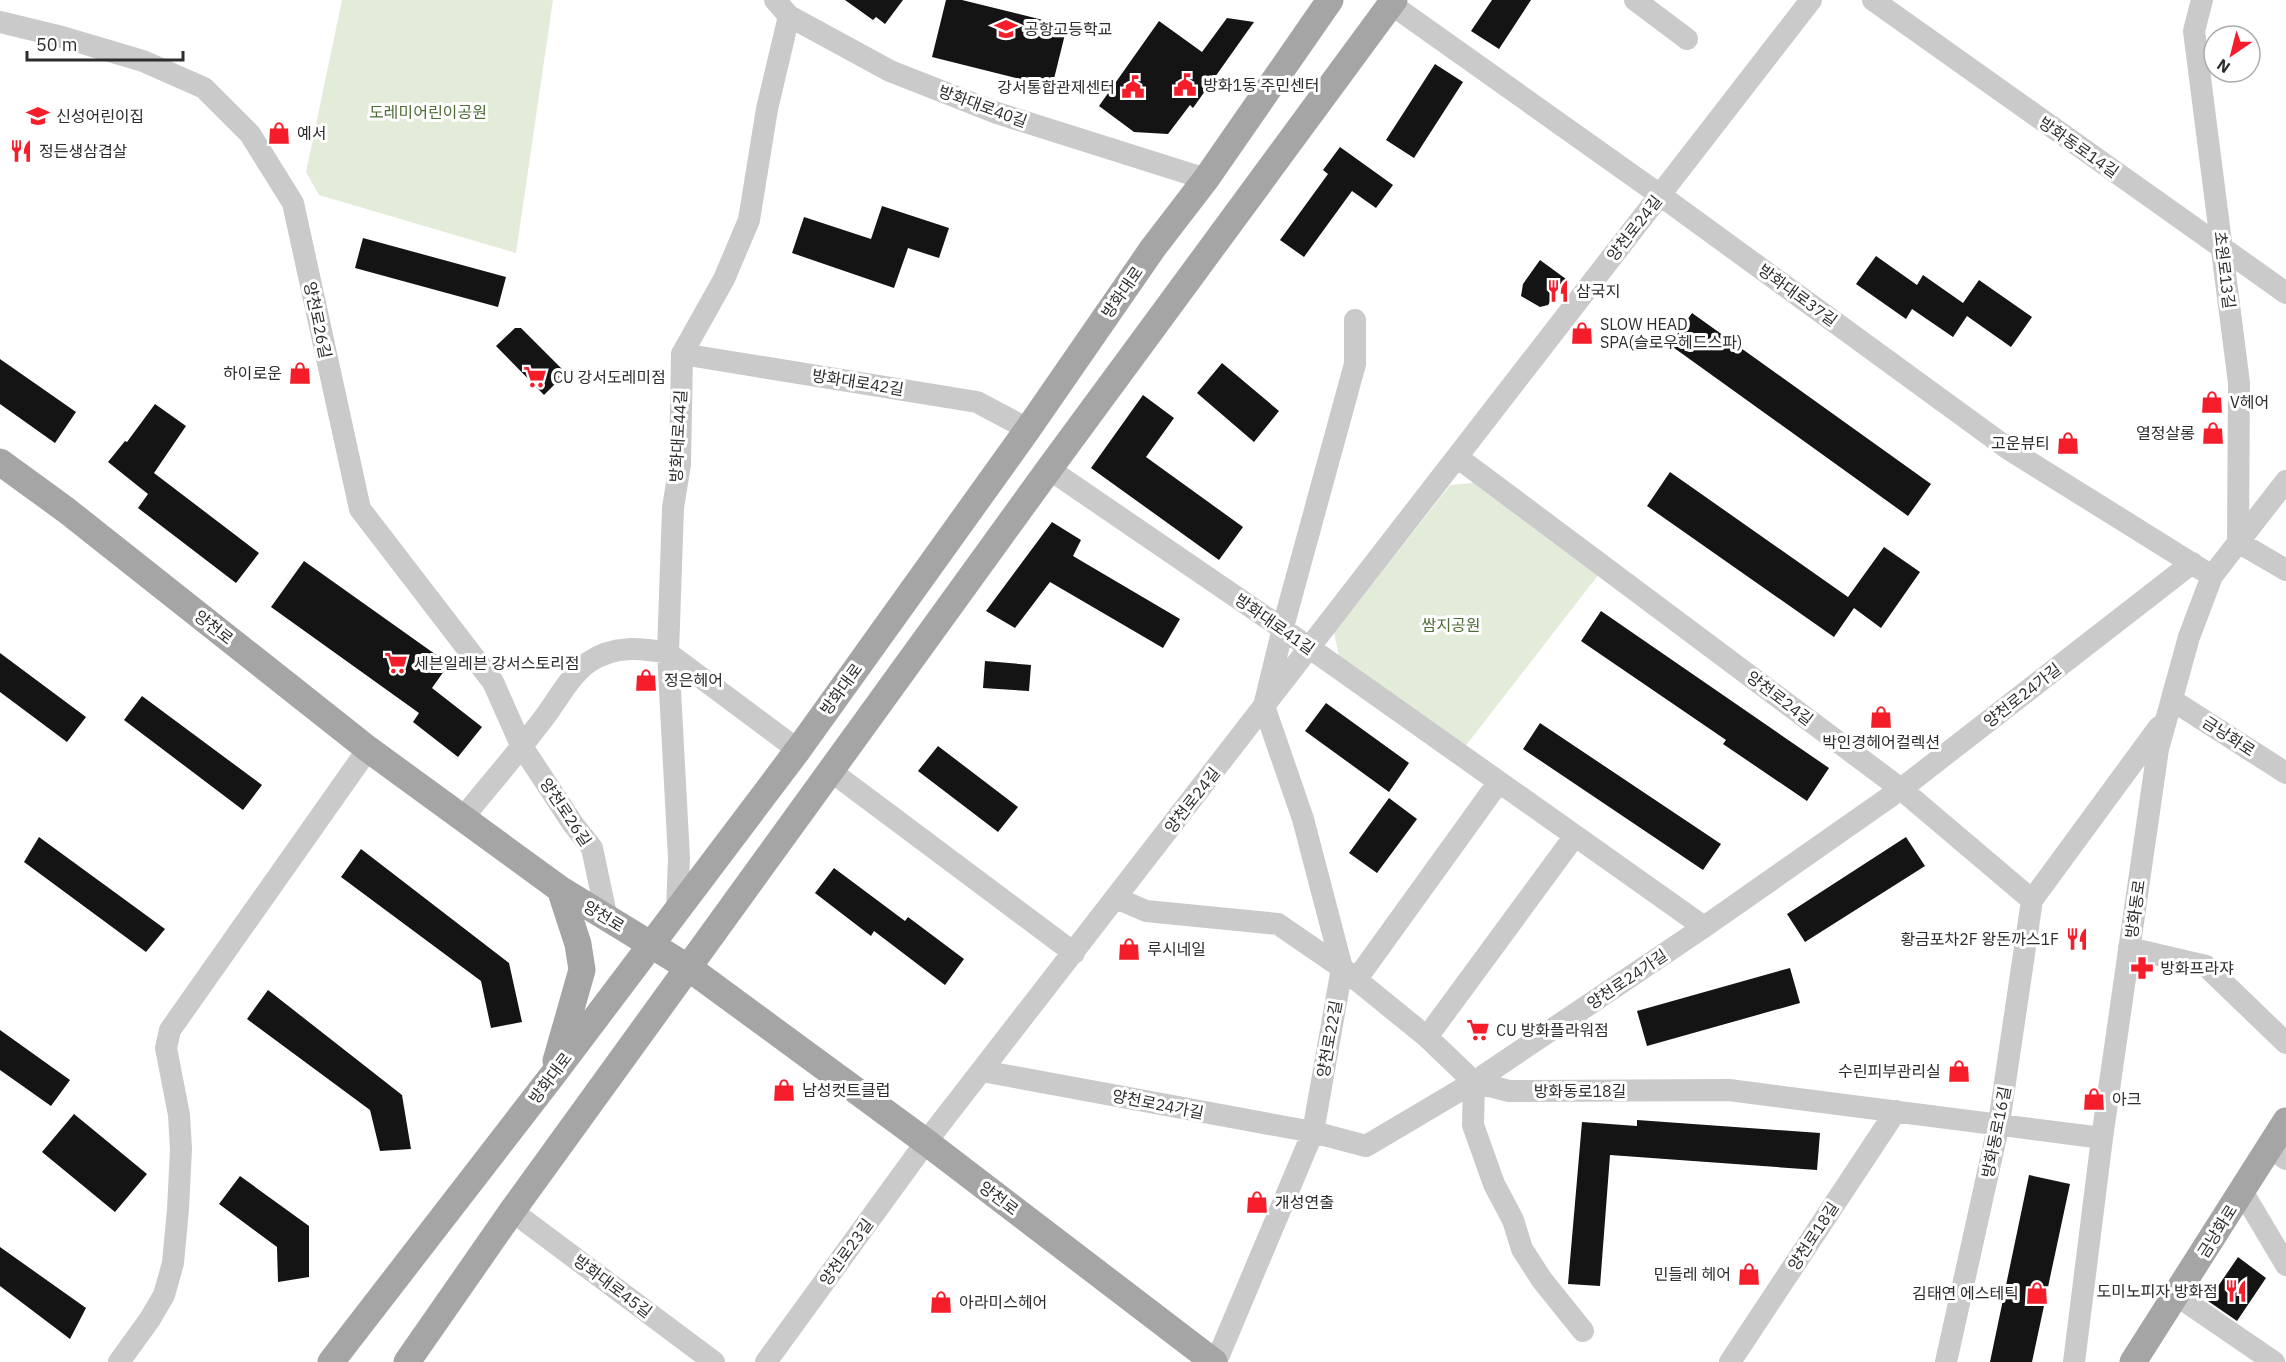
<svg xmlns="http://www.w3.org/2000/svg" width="2286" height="1362" font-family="'IBM Plex Sans','Noto Sans KR',sans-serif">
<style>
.green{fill:#e3ecd9}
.building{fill:#141414}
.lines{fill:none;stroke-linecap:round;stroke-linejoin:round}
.minor{stroke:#cacaca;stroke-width:22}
.major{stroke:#a5a5a5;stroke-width:27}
.labels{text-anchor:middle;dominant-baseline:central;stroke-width:6;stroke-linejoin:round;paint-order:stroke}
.poi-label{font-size:16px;fill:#2d2d2d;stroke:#fff;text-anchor:start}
.street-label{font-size:16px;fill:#2d2d2d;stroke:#fff}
.park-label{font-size:16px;fill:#4f6d36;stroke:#fff}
</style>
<rect width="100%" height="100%" fill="#fff"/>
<path class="green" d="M342 0H553L516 253 319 195 306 172Z
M1481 482 1599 574 1464 748 1340 660 1334 633 1450 485Z"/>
<path class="building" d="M845 0H903L885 24 876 17 873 20Z
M946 0H962L1067 26 1052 87 932 57Z
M1492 0H1531L1499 49 1471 31Z
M1227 18 1254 22 1193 108 1190 105 1168 134 1134 132 1099 106 1159 21 1202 52Z
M1435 64 1463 82 1414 158 1386 140Z
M1340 147 1393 185 1376 208 1352 191 1304 257 1280 240 1328 174 1323 170Z
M882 206 949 228 939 258 908 248 894 288 792 253 804 217 871 239Z
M363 238 506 277 498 307 355 268Z
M1876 256 1917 285 1923 275 1963 303 1979 280 2032 317 2011 347 1967 316 1953 337 1912 309 1906 319 1856 284Z
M1540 260 1566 279 1548 305 1540 307 1521 296 1523 284Z
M1692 313 1931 484 1908 516 1670 345Z
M515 328H521L566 373 544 395 496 346Z
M0 359 76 412 55 443 0 404Z
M1222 363 1279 411 1254 442 1197 393Z
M1143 395 1174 418 1146 457 1243 527 1219 560 1091 468Z
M155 404 186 426 154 473 259 553 236 583 138 508 148 494 108 462 125 441 127 442Z
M1670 472 1848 597 1884 547 1920 572 1881 628 1854 608 1834 637 1647 506Z
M1052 522 1081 540 1073 556 1180 619 1163 648 1050 582 1015 628 986 611Z
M304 561 449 664 432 688 482 727 458 757 413 722 419 713 271 607Z
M1601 611 1829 768 1807 801 1723 744 1726 740 1581 641Z
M0 653 86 717 67 742 0 692Z
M985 661 1031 665 1029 691 983 688Z
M142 696 262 785 243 810 124 720Z
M1326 703 1409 763 1389 792 1305 731Z
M1540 723 1721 844 1703 870 1523 749Z
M938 746 1018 807 998 832 918 771Z
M1389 798 1417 819 1377 873 1349 853Z
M39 837 165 929 146 952 24 862Z
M1906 837 1925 866 1805 942 1787 914Z
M361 849 509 963 522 1022 491 1028 481 981 341 877Z
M834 868 905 921 908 917 964 959 945 985 874 931 871 936 815 893Z
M1790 968 1800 1003 1647 1046 1637 1011Z
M268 990 402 1095 411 1149 380 1151 370 1110 247 1019Z
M0 1030 70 1080 51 1106 0 1070Z
M74 1114 147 1174 115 1212 42 1152Z
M1637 1120 1820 1133 1817 1170 1610 1155 1600 1286 1568 1284 1582 1122 1637 1126Z
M2029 1175 2070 1184 2032 1362H1990Z
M240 1176 309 1226V1277L278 1282 277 1247 219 1204Z
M0 1247 86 1308 70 1339 0 1286Z
M2238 1257 2266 1278 2237 1321 2208 1301Z"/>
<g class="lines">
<path class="minor" d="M775 0 789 16 890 71 997 113 1206 179
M1635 0 1687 39
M1873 0 2286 293
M2202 0 2194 31 2239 383 2238 542 2286 570
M1391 4 1660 195 2010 450 2212 576
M0 22 62 37 143 61 204 88 250 134 293 203 360 509 493 682 521 745 573 824 592 848 607 919
M682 354 977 402 1028 429
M1457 457 1901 789 2032 900 1999 1123 1946 1362
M1049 469 1283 629 1704 927
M2172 700 2286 773
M832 772 1074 953
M463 818C490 784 520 750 546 715 558 699 572 673 589 662 614 645 640 648 668 653L798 750
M1116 898 1146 911 1278 924 1342 968 1427 1037 1474 1082 1509 1091 1729 1090 2102 1138
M2032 900 2159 727
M677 911 679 858 668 653 673 508 680 464 682 354 724 279 749 220 767 109 789 16
M2129 948 2206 966 2286 1043
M1356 980 1498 783
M1427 1037 1574 837
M982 1071 1313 1132 1366 1146 1474 1082 1704 927 1901 789 2192 563
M1474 1082 1473 1125 1494 1184 1513 1220 1522 1249 1542 1280 1583 1331
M2269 1147 2286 1159
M2242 1191 2286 1265
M512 1211 714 1362
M2176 1295 2274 1362
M119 1362 150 1319 164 1295 173 1263 178 1209 181 1149 179 1115 166 1048 170 1030 368 749
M766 1362 926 1142 1811 0
M1216 1362 1313 1132 1342 968 1303 819 1264 706 1286 616 1355 364V320
M1730 1362 1896 1111
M2074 1362 2102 1138 2158 749 2189 637 2212 576 2286 481"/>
<path class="major" d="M0 462 66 510 368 749 560 889 689 968 926 1142 1214 1362
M556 1061 582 970 578 944 560 889
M331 1362 552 1076 798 750 1028 429 1153 248 1206 179 1330 0
M407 1362 512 1211 1049 469 1394 0
M2133 1362 2286 1121"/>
</g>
<defs>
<g id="school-bare" transform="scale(1.8)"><path d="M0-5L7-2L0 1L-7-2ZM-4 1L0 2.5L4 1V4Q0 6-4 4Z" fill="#f61d2b" stroke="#fff" stroke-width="2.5" paint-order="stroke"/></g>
<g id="civic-bare" transform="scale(1.8)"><path d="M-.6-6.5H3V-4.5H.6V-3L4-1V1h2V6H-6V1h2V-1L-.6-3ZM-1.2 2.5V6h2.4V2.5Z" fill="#f61d2b" stroke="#fff" stroke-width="2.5" paint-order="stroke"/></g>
<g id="shop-bare" transform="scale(1.8)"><path d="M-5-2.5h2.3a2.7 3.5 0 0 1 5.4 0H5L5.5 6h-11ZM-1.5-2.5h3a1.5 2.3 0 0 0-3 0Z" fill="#f61d2b" stroke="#fff" stroke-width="2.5" paint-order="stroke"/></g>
<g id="restaurant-bare" transform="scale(1.8)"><path d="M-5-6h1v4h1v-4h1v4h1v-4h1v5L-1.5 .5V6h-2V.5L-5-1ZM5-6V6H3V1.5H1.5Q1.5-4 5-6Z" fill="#f61d2b" stroke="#fff" stroke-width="2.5" paint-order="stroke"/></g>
<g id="supermarket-bare" transform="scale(1.8)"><path d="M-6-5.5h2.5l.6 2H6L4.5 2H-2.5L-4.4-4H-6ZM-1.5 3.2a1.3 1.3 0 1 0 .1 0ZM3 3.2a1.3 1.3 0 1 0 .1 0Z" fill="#f61d2b" stroke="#fff" stroke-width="2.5" paint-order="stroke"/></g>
<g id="pharmacy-bare" transform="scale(1.8)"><path d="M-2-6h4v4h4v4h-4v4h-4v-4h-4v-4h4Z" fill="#f61d2b" stroke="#fff" stroke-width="2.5" paint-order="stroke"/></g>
</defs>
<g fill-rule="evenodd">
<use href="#school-bare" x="1006" y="29"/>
<use href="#civic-bare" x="1185" y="85"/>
<use href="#civic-bare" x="1133" y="87"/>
<use href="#school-bare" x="38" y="116"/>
<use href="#shop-bare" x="279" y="133"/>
<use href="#restaurant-bare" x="21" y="151"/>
<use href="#restaurant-bare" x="1558" y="291"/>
<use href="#shop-bare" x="1582" y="333"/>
<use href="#shop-bare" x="300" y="373"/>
<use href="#supermarket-bare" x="535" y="377"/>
<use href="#shop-bare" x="2212" y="402"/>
<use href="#shop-bare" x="2213" y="433"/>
<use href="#shop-bare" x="2068" y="443"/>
<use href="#supermarket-bare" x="396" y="663"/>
<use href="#shop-bare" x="646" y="680"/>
<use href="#shop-bare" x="1881" y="717"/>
<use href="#restaurant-bare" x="2077" y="939"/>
<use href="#shop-bare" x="1129" y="949"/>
<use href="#pharmacy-bare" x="2142" y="968"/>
<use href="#supermarket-bare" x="1478" y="1030"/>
<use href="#shop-bare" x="1959" y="1071"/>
<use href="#shop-bare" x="784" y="1090"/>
<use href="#shop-bare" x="2094" y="1099"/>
<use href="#shop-bare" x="1257" y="1202"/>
<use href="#shop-bare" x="1749" y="1274"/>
<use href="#restaurant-bare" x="2236" y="1291"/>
<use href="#shop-bare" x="2037" y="1293"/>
<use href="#shop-bare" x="941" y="1302"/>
</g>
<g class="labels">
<g class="poi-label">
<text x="1024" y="29">공항고등학교</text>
<text x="1203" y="85">방화1동 주민센터</text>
<text x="1115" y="87" text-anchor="end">강서통합관제센터</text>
<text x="56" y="116">신성어린이집</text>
<text x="297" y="133">예서</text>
<text x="39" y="151">정든생삼겹살</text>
<text x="1576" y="291">삼국지</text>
<text x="1600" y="324">SLOW HEAD<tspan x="1600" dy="18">SPA(슬로우헤드스파)</tspan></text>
<text x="282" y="373" text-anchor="end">하이로운</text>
<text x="553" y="377">CU 강서도레미점</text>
<text x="2230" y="402">V헤어</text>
<text x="2195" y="433" text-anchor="end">열정살롱</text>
<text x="2050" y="443" text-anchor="end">고운뷰티</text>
<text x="414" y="663">세븐일레븐 강서스토리점</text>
<text x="664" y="680">정은헤어</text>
<text x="1881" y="742" text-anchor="middle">박인경헤어컬렉션</text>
<text x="2059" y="939" text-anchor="end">황금포차2F 왕돈까스1F</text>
<text x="1147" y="949">루시네일</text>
<text x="2160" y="968">방화프라쟈</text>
<text x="1496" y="1030">CU 방화플라워점</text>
<text x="1941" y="1071" text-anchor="end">수린피부관리실</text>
<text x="802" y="1090">남성컷트클럽</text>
<text x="2112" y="1099">아크</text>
<text x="1275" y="1202">개성연출</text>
<text x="1731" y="1274" text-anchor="end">민들레 헤어</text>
<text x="2218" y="1291" text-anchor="end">도미노피자 방화점</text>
<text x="2019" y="1293" text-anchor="end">김태연 에스테틱</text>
<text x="959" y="1302">아라미스헤어</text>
</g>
<g class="street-label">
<text transform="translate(983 106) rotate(20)">방화대로40길</text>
<text transform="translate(2079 147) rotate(35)">방화동로14길</text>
<text transform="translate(1634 228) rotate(-52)">양천로24길</text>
<text transform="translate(2225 270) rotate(83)">초원로13길</text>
<text transform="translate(1122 292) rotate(-55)">방화대로</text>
<text transform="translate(1798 295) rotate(36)">방화대로37길</text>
<text transform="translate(318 320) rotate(78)">양천로26길</text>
<text transform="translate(858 382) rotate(9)">방화대로42길</text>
<text transform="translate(678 436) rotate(-87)">방화대로44길</text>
<text transform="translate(1275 624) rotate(35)">방화대로41길</text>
<text transform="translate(214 627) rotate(38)">양천로</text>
<text transform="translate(841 689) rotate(-54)">방화대로</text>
<text transform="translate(2022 695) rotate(-38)">양천로24가길</text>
<text transform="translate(1780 698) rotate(37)">양천로24길</text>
<text transform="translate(2229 736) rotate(33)">금낭화로</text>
<text transform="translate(1192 800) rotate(-52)">양천로24길</text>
<text transform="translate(566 812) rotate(56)">양천로26길</text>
<text transform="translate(2135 909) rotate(-82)">방화동로</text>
<text transform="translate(604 916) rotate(31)">양천로</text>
<text transform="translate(1627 979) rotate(-34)">양천로24가길</text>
<text transform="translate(1329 1039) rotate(-80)">양천로22길</text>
<text transform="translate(550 1078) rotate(-53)">방화대로</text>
<text x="1580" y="1091">방화동로18길</text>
<text transform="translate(1158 1104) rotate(11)">양천로24가길</text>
<text transform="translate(1996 1132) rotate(-79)">방화동로16길</text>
<text transform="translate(999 1198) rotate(37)">양천로</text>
<text transform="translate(2217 1231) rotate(-58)">금낭화로</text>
<text transform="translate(1813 1236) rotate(-57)">양천로18길</text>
<text transform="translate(846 1252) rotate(-54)">양천로23길</text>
<text transform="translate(613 1286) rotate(37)">방화대로45길</text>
</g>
<g class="park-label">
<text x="428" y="112">도레미어린이공원</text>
<text x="1451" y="625">쌈지공원</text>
</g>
</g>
<g transform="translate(2232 54) rotate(215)"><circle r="28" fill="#ffffff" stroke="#ababab" stroke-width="1.5"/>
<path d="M0-4.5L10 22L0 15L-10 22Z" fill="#f61d2b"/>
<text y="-9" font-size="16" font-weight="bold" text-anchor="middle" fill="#2d2d2d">N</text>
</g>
<path d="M27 51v9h156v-9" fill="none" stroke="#2d2d2d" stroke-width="3"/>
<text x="36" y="51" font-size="18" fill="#2d2d2d" stroke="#ffffff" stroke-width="4.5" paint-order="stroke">50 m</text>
</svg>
